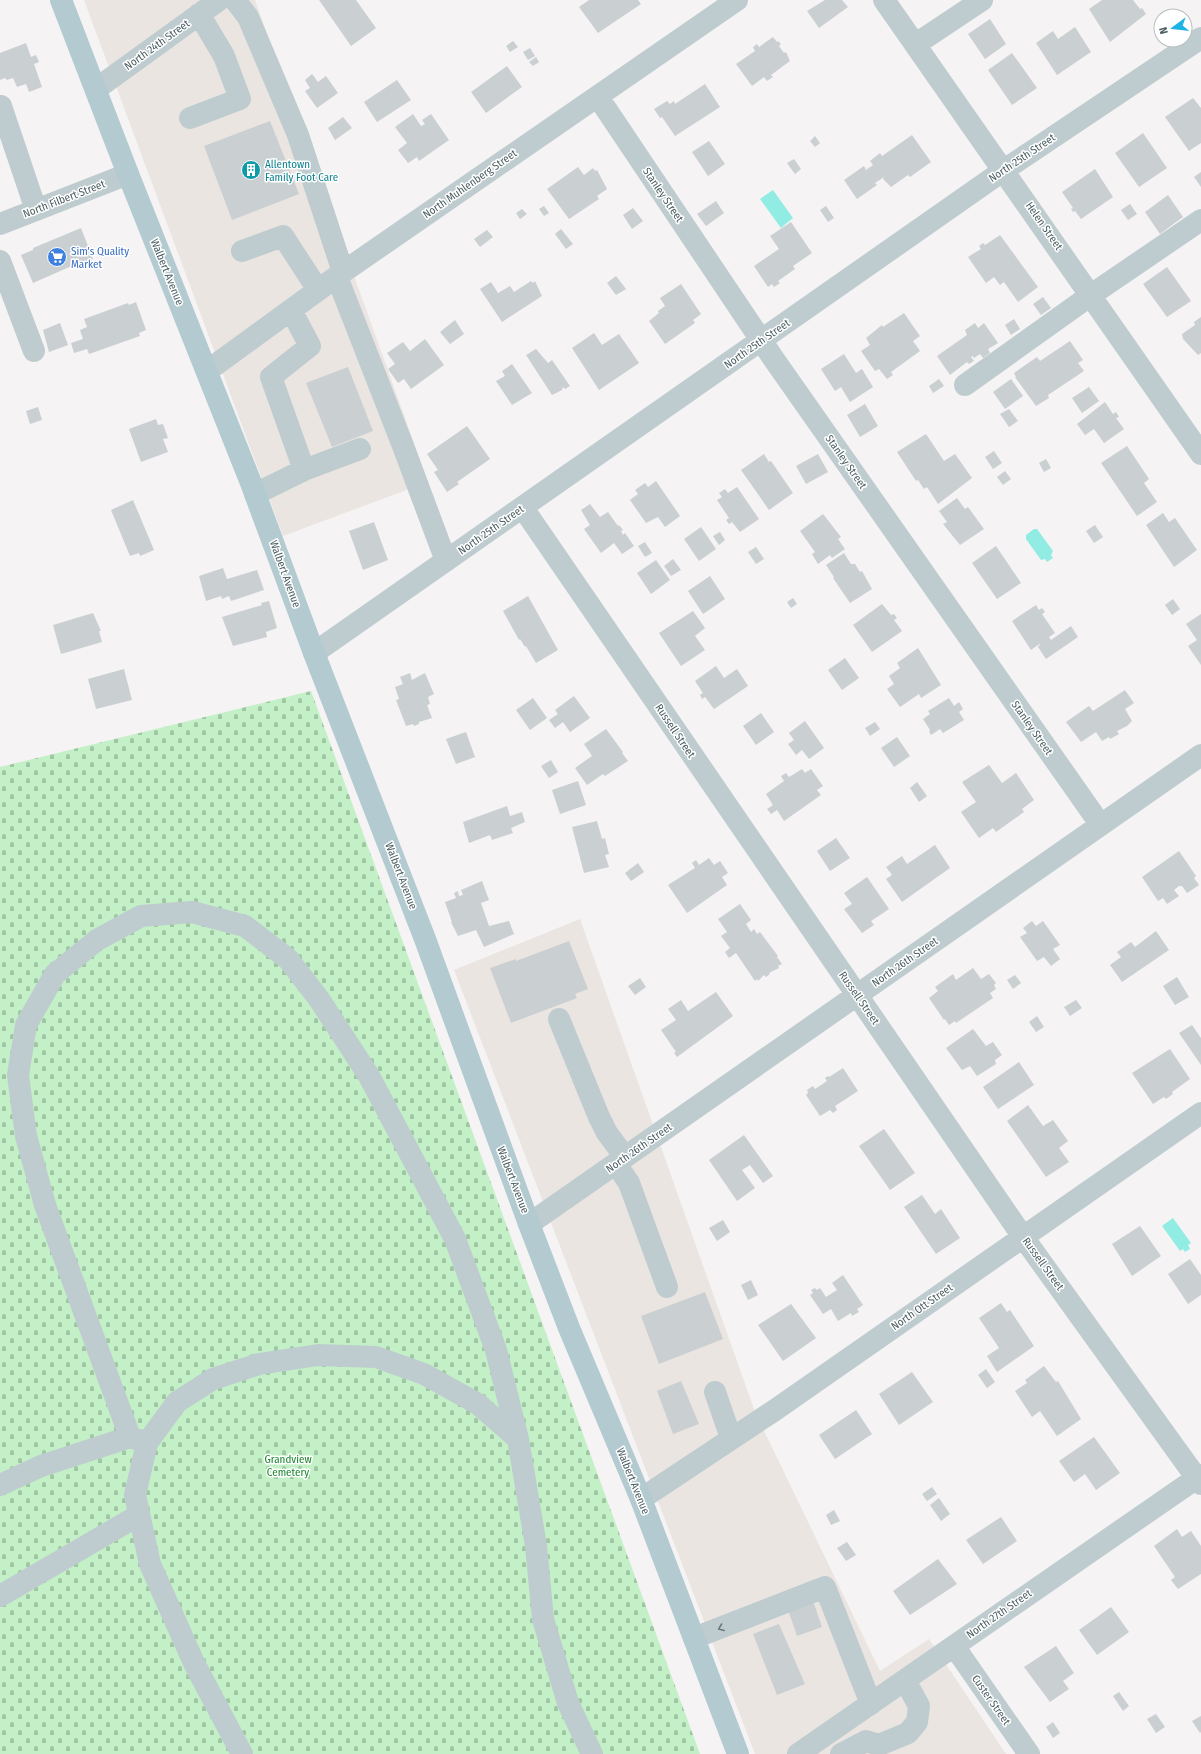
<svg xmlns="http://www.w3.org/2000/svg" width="1201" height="1754" font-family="'Fira Sans Condensed',sans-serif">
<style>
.commercial{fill:#ebe5e1}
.cemetery{fill:url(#cemetery-stones)}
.water{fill:#91ede3}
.building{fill:#cacfd2}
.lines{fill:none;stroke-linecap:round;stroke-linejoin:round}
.minor{stroke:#becccf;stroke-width:22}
.major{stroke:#b3cbd0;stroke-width:22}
.oneway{stroke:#67797c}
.labels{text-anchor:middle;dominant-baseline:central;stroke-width:3;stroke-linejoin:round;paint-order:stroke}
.street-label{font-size:11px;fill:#4a5d60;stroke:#fff}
.culture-label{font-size:11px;fill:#0d838f;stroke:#fff;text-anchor:start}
.shop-label{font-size:11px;fill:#366cbe;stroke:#fff;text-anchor:start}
.park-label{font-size:11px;fill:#19842c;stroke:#fff}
</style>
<defs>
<pattern id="cemetery-stones" width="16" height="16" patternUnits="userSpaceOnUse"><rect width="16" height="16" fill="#c3f0c6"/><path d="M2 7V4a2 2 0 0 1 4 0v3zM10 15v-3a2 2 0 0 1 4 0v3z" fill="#a0c6a4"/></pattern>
</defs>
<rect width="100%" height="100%" fill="#f5f3f3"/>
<path class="commercial" d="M84 0H255L428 482 283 536Z
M580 919 755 1412 880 1671 929 1639 1006 1754H755L454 970Z"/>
<path class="cemetery" d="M311 691 700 1754H0V767Z"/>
<path class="water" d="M773 190 793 218 781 228 760 199Z
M1034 529H1037L1053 551 1051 555 1053 558 1047 562 1045 559 1041 560 1026 539V535Z
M1173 1218 1191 1243 1188 1245 1190 1249 1185 1252 1183 1249 1180 1251 1162 1226Z"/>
<path class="building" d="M319 0H356L376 28 351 46Z
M589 0H638L641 4 598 33 579 7Z
M825 0H842L848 7 819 28 807 11Z
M1102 0H1133L1140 9 1142 8 1146 14 1110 42 1089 9Z
M990 19 1006 44 985 59 968 34Z
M1075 27 1091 52 1057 75 1036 43 1053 31 1058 39Z
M773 37 777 42 778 41 781 44 779 46 784 53 786 52 790 61 771 75 773 77 767 81 764 77 752 86 736 64 755 51 753 47 757 44 759 47Z
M513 41 518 47 510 52 506 46Z
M26 43 31 57 36 55 39 62 34 64 42 87 29 92 26 84 17 87 13 78 7 80 5 78 0 80V53Z
M530 48 535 56 528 60 523 52Z
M1012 53 1037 88 1012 105 988 70Z
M536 57 539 62 533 66 529 62Z
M507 66 522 87 486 113 471 92Z
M312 74 318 82 326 76 338 93 317 108 305 91 310 88 305 80Z
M397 80 411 100 377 122 364 102Z
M705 84 720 107 675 136 662 117 660 118 654 109 667 101 670 104 674 101 675 104Z
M1193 98 1201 108V143L1189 151 1165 117Z
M413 114 421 126 425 124 422 120 431 114 449 140 419 161 417 157 408 163 398 150 407 143 395 127Z
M343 117 352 128 335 140 328 128Z
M270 121 299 194 232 220 204 146Z
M1143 133 1167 168 1139 187 1115 153Z
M912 135 931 162 910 177 908 175 891 187 883 179 884 177 875 183 877 185 857 199 844 180 864 166 866 170 873 165 870 161 880 153 882 156Z
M815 136 820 143 815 147 810 141Z
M709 141 725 164 708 176 692 152Z
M794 159 801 169 795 174 787 163Z
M578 167 584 175 593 168 595 171 597 170 607 189 597 196 599 199 569 219 547 189Z
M1095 169 1113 197 1081 219 1075 211 1073 212 1071 209 1073 208 1062 192Z
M1201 172V187L1194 177Z
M1168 195 1183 217 1160 234 1145 212Z
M716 201 724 213 706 226 697 214Z
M1130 204 1137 214 1128 220 1121 210Z
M544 206 549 213 544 216 539 209Z
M826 206 834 218 828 222 820 210Z
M633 208 643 221 632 229 623 215Z
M522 209 527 214 520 219 516 213Z
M791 222 812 253 793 266 795 269 778 281 780 283 774 287 772 284 768 287 754 266 779 249 770 236Z
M81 228 93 259 84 263 83 261 33 283 21 255 33 250V248Z
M561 229 573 244 566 249 555 234Z
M487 230 493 237 480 247 474 239Z
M1000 235 1038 287 1018 302 1004 282 1000 285 994 277 986 283 968 257 981 249 979 246 983 243 985 245Z
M1167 267 1191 301 1167 317 1143 284Z
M616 276 626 289 616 295 607 283Z
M531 281 533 283 535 281 542 296 502 322 480 289 491 282 498 293 510 286 514 292Z
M681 284 701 314 693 320 695 323 665 344 649 321 659 313 658 311 665 306 660 298Z
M1043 297 1051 308 1041 315 1033 304Z
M136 302 146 330 139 333 140 336 89 354 87 349 74 353 71 343 83 339 80 330 87 327 84 319 128 303 129 305Z
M904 313 920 336 913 341 920 351 891 372 893 375 887 379 879 369 875 371 861 351 870 345 866 338 882 325 883 327Z
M1201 317V353L1198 355 1183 339 1182 334 1195 325 1194 322Z
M1014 319 1020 329 1011 335 1005 325Z
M455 320 464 334 450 344 440 332Z
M60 323 68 345 49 352 43 330Z
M975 323 978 328 984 323 998 343 988 349 990 353 983 358 980 354 974 358 973 356 971 357 974 361 969 364 967 362 950 375 937 356 967 335 965 330Z
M594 333 602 345 619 334 639 363 599 390 572 348Z
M425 339 444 365 411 389 404 379 398 383 388 369 395 364 387 353 403 342 410 351Z
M1070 341 1083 360 1078 363 1084 371 1048 395 1049 398 1036 406 1015 377H1016L1014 373 1037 357 1040 361Z
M536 349 548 363 552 360 570 386 565 389 563 387 562 390 552 395 526 355Z
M844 354 856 373 862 369 873 387 850 402 841 387 835 391 821 369Z
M512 364 532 393 512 405 496 381 505 376 502 371Z
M348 367 373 431 332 447 306 383Z
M939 379 944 386 933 393 929 386Z
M1011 379 1023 396 1005 409 993 392Z
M1089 387 1099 401 1082 413 1072 398Z
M1105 402 1113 414 1116 412 1119 417 1116 418 1124 429 1104 443 1094 429 1085 435 1077 424Z
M865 404 878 426 860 437 847 415Z
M38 407 42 420 30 424 26 411Z
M1009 409 1018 421 1009 427 1000 414Z
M156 419 158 425 163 424 168 438 163 439 168 452 141 462 129 429Z
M467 426 490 459 457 482 459 484 447 492 434 472 438 470 427 454Z
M926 434 944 461 955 454 972 478 938 504 927 487 924 489 918 480 916 481 897 452Z
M1127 446 1149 479 1144 483 1157 502 1137 516 1101 463Z
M994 451 1002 463 993 469 985 457Z
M764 454 769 462 771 461 793 493 769 510 741 470Z
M818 454 828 472 806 484 796 466Z
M1046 459 1051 468 1044 472 1039 463Z
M1005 471 1011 479 1003 485 997 477Z
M656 481 680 516 665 527 658 517 646 523 630 500 638 494 635 490 645 483 648 487Z
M737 487 759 519 740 532 732 522 729 524 726 520 729 518 717 500 722 497 719 493 725 489 728 493Z
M957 498 965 509 968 507 984 529 960 545 943 524 947 522 939 511Z
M133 500 154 550 140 556 139 553 130 556 111 510Z
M590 504 600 517 608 512 618 526 619 525 623 530 621 531 623 535 625 533 634 546 622 554 614 543 601 553 584 529 590 525 581 510Z
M1163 513 1169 522 1175 518 1197 550 1174 567 1146 525Z
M823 514 841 537 838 539 845 549 832 558 830 555 818 564 812 554 815 552 800 531Z
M374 522 388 560 363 570 349 531Z
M1095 525 1103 537 1094 543 1086 531Z
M701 527 716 549 699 561 684 539Z
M720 532 725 540 719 545 713 536Z
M645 542 652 553 645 557 638 546Z
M996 546 1021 583 997 599 972 563Z
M756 547 764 559 756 564 748 552Z
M844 553 851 564H855L860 572 862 571 872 589 850 603 833 578 834 577 826 565Z
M673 559 681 570 671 576 664 566Z
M656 560 670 580 651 594 637 573Z
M223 568 227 579 257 570 264 590 231 601 229 596 222 599 221 596 206 601 199 576Z
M710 576 725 599 703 614 688 591Z
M528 596 558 650 536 663 526 646 525 647 520 639 519 640 503 611Z
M793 598 797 604 791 608 787 602Z
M1173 599 1180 609 1172 615 1165 605Z
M269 601 277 628 266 632 267 637 233 646 222 617 262 605 261 603Z
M882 604 891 615 894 614 897 618 894 620 902 631 872 652 853 625Z
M1036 605 1039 610 1042 608 1045 612 1042 614 1055 633 1049 637 1051 640 1071 626 1078 637 1046 659 1038 647 1041 643 1031 650 1012 621Z
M693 611 705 628 695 636 705 650 681 666 659 633Z
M93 613 101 631H99L102 642 61 654 53 625Z
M1201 614V665L1188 646 1197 640 1186 624Z
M918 648 941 685 921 698 919 694 900 707 887 689 894 684 889 676 900 668 897 663Z
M845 658 859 678 842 690 828 670Z
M716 666 724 678 737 669 748 686 714 709 705 697 702 699 700 695 703 693 695 681Z
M124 669 132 700 96 709 88 679Z
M410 673 412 680 425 673 434 694 428 697 430 704 427 705 432 718 419 722V724L414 726 413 724 406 726 396 700 399 699 395 687 403 684 400 677Z
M1125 690 1134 703 1125 709 1132 721 1127 726 1117 731 1119 734 1110 739 1109 737 1102 741 1096 732 1081 742 1066 722 1089 706 1093 711Z
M574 696 590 718 570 732 563 722 555 728 549 720 558 714 555 710Z
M533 698 547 718 530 730 516 710Z
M949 698 954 706 959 702 963 709 959 712 964 720 943 733 940 729 931 735 929 731 930 730 923 719 930 714 928 711Z
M761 713 774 732 756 745 743 726Z
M805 721 824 748 809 759 802 750 796 755 788 744 794 740 789 733Z
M875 722 880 729 870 736 865 728Z
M606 729 623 752 622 753 628 761 605 776 603 774 587 785 575 768 592 756 584 744Z
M466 732 475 757 456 764 446 739Z
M897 737 910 756 894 767 881 748Z
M551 760 558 772 549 778 541 766Z
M989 765 1002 783 1016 773 1034 800 1022 809 1024 812 996 832 993 828 979 838 961 812 976 802 962 782Z
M802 769 805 773 811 769 823 786 817 790 821 795 784 821 777 810 771 814 767 809 773 805 766 794 784 781 781 776 786 773 789 777Z
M578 781 586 805 560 814 552 790Z
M917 782 927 796 919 802 910 788Z
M507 806 510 816 522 812 525 822 511 828 513 833 492 840 490 835 469 843 463 822Z
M597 821 602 839 605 838 609 854 605 855 609 867 584 873 572 827Z
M836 838 850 858 830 871 817 851Z
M935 845 950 868 902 902 886 879 892 875 886 867 902 856 907 864Z
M1179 851 1196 876 1194 878 1199 885 1187 893 1182 886H1179L1174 890 1179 896 1167 904 1163 898 1158 901 1142 877Z
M709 858 714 865 720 861 728 873 722 877 727 885 687 913 668 885 695 868 692 863 696 860 699 865Z
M638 863 644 872 631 881 625 873Z
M867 877 889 909 871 921 874 925 862 933 844 909 852 904 844 893Z
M482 881 489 900 481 903 489 926 509 921 514 934 484 947 476 930 458 936 451 922H452L445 902 456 898 454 893 458 891 459 896 463 895 461 890Z
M740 904 751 920 746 924 751 932 754 929 757 934 760 932 778 956 777 957 782 964 778 966 779 968 769 973 770 974 766 977 764 975 758 981 757 979 755 981 736 953 729 958 725 952 730 948 721 936 727 932 718 919Z
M1032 921 1036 926 1043 921 1060 945 1053 949 1060 959 1051 966 1044 957 1037 961 1020 937 1027 933 1023 928Z
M1156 931 1169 950 1122 982 1110 965 1121 957 1117 952 1131 942 1135 947Z
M569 941 588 989 575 994 577 998 511 1023 490 968 516 959V961Z
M973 968 981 979 989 974 996 983 994 985 996 989 990 993 993 998 956 1023 955 1021 949 1025 945 1019 944 1020 929 998 938 991 935 987 953 974 956 980Z
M1015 975 1021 983 1013 989 1007 980Z
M1177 977 1189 997 1175 1005 1163 986Z
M640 978 646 987 635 995 628 986Z
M716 992 733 1016 677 1057 674 1053 676 1052 661 1030 676 1020 668 1009 681 1000 688 1011Z
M1076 1000 1082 1008 1070 1016 1064 1007Z
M1037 1016 1044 1027 1036 1032 1029 1022Z
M1192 1025 1201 1038V1065L1179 1033Z
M973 1029 986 1046 993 1042 1002 1055 995 1060 996 1064 977 1076 970 1066 962 1070 946 1048Z
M1170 1049 1190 1079 1172 1092 1173 1094 1166 1099 1164 1097 1153 1104 1132 1073Z
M1019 1062 1034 1085 998 1109 983 1087Z
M843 1068 858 1091 835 1106 837 1110 833 1113 830 1110 820 1116 806 1095 808 1093 807 1090 813 1086 815 1089 827 1081 825 1078 828 1076 829 1077Z
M1028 1105 1043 1126 1053 1120 1068 1141 1059 1148 1069 1162 1046 1177 1007 1121Z
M884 1129 915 1173 890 1190 859 1146Z
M744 1135 773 1176 763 1183 750 1165 742 1170 755 1188 737 1201 709 1160Z
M922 1195 935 1214 941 1209 960 1238 936 1254 904 1207Z
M723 1220 730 1232 717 1241 709 1228Z
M1140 1226 1161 1256 1132 1276 1112 1244Z
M1190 1259 1201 1275V1295L1188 1304 1168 1274Z
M843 1275 863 1305 857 1309 859 1312 852 1316 851 1313 838 1321 831 1309 823 1314 810 1295 813 1293 811 1290 815 1288 817 1290 820 1288 826 1297 837 1290 832 1283Z
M751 1280 758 1295 748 1300 741 1285Z
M705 1292 723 1339 659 1364 641 1316Z
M1001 1303 1007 1312 1010 1310 1034 1346 997 1372 987 1356 999 1348 979 1318Z
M791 1304 816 1338 783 1361 758 1325Z
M1044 1366 1056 1382 1058 1381 1081 1419 1057 1436 1040 1411 1032 1417 1015 1391 1027 1383 1025 1380Z
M986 1369 995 1382 987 1388 978 1375Z
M912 1372 933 1402 899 1425 879 1394Z
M681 1381 699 1424 673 1434 657 1391Z
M856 1410 872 1434 835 1459 819 1435Z
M1094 1437 1120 1473 1096 1490 1085 1474 1074 1482 1059 1461Z
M932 1487 937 1494 927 1501 922 1494Z
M939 1498 950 1514 941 1521 930 1505Z
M834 1510 840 1521 831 1525 826 1515Z
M1001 1517 1017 1541 983 1564 966 1540Z
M1177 1529 1182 1537 1191 1531 1201 1546V1574L1178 1589 1171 1580 1175 1577 1154 1546Z
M847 1542 856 1555 846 1561 837 1548Z
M938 1559 957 1584 910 1615 893 1591Z
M812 1598 822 1627 797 1636 787 1607Z
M1111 1607 1129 1632 1097 1655 1079 1630Z
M779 1624 805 1684 777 1695 753 1634Z
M1056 1646 1074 1673 1063 1681 1069 1689 1050 1702 1024 1667Z
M1119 1692 1129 1706 1123 1711 1113 1696Z
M1156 1714 1165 1727 1156 1733 1147 1719Z
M1201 1716V1732L1200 1733 1192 1721Z
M1053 1722 1060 1733 1053 1738 1046 1727Z"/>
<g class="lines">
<path class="minor" d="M235 0 248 17 298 135 343 272
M884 0 1201 454
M916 44 982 0
M96 89 219 0
M598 97 773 358 1100 824
M1 106 36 210
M190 118 240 99 224 56 199 14
M0 224 128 174
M242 251 283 236 318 290
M0 261 34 351
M337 277 403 446 446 561
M207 371 343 272 737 0
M965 385 1091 295 1201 220
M304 470 360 449
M255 494 304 470 271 377 310 346 291 310
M523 508 1023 1237 1201 1484
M314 653 1004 170 1201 38
M559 1019 599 1117 607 1133 625 1157
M616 1164 629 1183 667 1287
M529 1224 1201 755
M715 1392 731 1438
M130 1437 45 1205 26 1136 18 1075 26 1025 55 974 97 940 141 916 192 912 245 926 288 959 319 999 369 1076 455 1239 496 1350 518 1439 536 1546 543 1619 568 1703 592 1754
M0 1485 41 1466 130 1437 145 1442
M641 1499 775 1410 1201 1113
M0 1596 139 1515
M694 1638 825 1587 871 1704
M954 1646 1029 1754
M242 1754 194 1663 150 1564 135 1495 147 1443 177 1402 213 1379 259 1364 318 1355 376 1357 424 1374 478 1404 518 1439
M798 1754 1201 1475
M841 1754 866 1741 879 1745 908 1733 917 1722 919 1706 905 1680"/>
<path class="major" d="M61 0 128 174 251 483 314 653 425 939 529 1224 569 1328 641 1499 738 1754"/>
</g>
<defs><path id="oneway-chevron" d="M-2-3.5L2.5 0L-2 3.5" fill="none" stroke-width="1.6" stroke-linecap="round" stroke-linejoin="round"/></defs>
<use class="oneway" href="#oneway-chevron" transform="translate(721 1628) rotate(159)"/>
<defs>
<g id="building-disc" transform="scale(1)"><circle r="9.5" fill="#0f9aa8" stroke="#fff"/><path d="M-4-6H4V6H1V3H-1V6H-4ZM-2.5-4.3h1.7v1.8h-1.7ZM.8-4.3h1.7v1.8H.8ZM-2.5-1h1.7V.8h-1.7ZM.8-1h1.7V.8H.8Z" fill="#fff"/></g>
<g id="supermarket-disc" transform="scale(1)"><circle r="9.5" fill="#3f7fe0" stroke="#fff"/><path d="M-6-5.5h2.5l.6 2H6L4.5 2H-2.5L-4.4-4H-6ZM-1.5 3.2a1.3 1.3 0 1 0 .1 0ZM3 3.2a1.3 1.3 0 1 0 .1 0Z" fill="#fff"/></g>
</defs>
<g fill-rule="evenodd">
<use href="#building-disc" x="251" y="170"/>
<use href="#supermarket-disc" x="57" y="257"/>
</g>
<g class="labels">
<g class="street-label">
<text transform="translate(157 45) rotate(-36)">North 24th Street</text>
<text transform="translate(1022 158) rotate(-34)">North 25th Street</text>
<text transform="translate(470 184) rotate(-35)">North Muhlenberg Street</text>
<text transform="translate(663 195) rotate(56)">Stanley Street</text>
<text transform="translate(64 199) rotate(-21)">North Filbert Street</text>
<text transform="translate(1044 226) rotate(55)">Helen Street</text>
<text transform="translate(167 272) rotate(68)">Walbert Avenue</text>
<text transform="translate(757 344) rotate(-35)">North 25th Street</text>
<text transform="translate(846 462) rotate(55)">Stanley Street</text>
<text transform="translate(491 530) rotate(-35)">North 25th Street</text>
<text transform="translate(285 574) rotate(70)">Walbert Avenue</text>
<text transform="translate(1032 728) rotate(55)">Stanley Street</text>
<text transform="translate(675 731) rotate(56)">Russell Street</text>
<text transform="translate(401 876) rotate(69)">Walbert Avenue</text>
<text transform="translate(905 962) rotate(-35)">North 26th Street</text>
<text transform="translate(859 998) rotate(55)">Russell Street</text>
<text transform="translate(639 1148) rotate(-35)">North 26th Street</text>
<text transform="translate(513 1180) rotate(69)">Walbert Avenue</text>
<text transform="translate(1043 1264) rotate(54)">Russell Street</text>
<text transform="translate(922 1307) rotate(-35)">North Ott Street</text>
<text transform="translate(633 1481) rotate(68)">Walbert Avenue</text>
<text transform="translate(999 1614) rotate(-35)">North 27th Street</text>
<text transform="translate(991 1700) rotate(55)">Custer Street</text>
</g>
<g class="culture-label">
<text x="265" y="164">Allentown<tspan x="265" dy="13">Family Foot Care</tspan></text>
</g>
<g class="shop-label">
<text x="71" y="251">Sim's Quality<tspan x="71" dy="13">Market</tspan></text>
</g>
<g class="park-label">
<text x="288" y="1459">Grandview<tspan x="288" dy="13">Cemetery</tspan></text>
</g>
</g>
<g transform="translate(1173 28) rotate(255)"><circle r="19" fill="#ffffff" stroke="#b7bebf"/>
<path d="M0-3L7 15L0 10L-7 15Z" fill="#1cb3e5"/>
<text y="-6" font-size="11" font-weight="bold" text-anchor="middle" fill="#4a5d60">N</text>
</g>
</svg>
